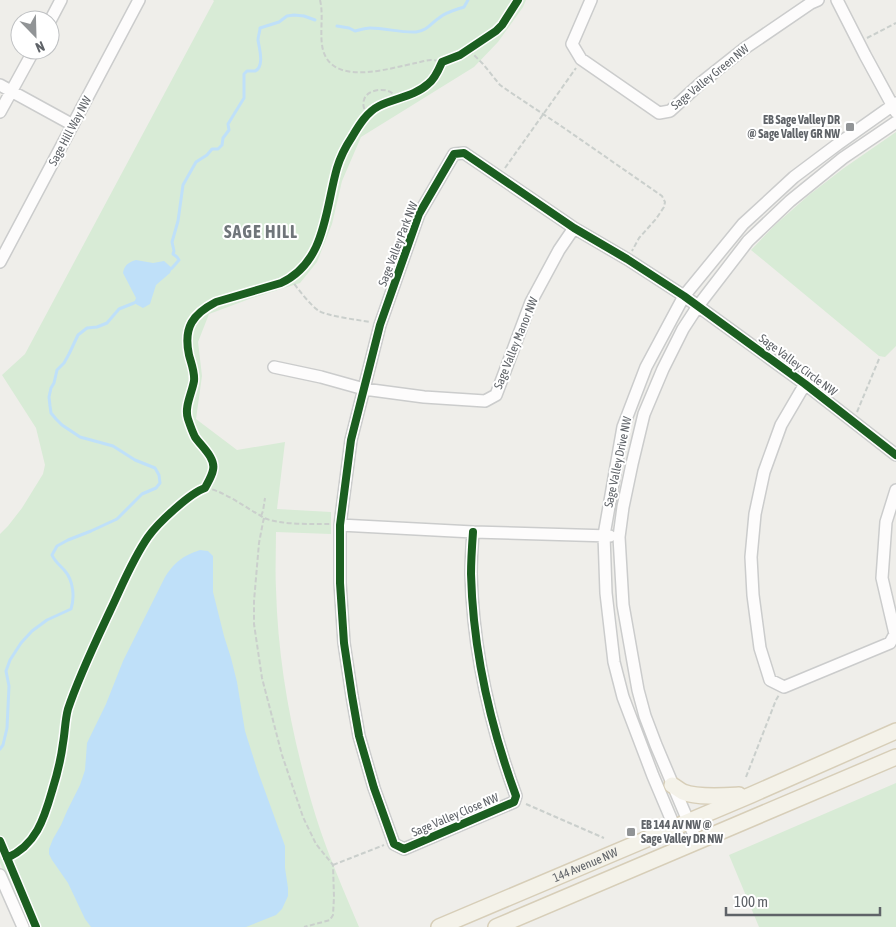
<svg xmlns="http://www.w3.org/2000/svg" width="896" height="927" font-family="'Asap Condensed',sans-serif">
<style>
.green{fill:#d8ebd6}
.water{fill:#bfe0f9}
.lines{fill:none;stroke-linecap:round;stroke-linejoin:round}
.stream{stroke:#bfe0f9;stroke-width:3}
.minor-casing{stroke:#cbcccc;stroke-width:14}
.major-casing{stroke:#d7ceb8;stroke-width:18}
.path{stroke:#cacfcc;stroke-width:2;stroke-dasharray:5 2.5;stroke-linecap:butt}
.minor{stroke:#fdfcfc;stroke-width:11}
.major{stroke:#f4f2e9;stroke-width:15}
.cycleway-casing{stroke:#fff;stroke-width:11}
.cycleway{stroke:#1b5e20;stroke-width:8}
.poi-dot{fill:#919496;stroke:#fff;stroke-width:2}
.labels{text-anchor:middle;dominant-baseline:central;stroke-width:4;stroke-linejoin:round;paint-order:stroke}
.street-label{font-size:12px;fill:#5f6368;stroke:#fff}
.poi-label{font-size:12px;font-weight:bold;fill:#5f6368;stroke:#fff;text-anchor:end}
.district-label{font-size:18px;font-weight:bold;letter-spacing:1px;fill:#70757a;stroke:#fff}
</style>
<rect width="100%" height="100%" fill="#efeeea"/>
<path class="green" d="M213 0H526L523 7 498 42 474 67 361 137 342 181 332 224 317 262 300 283 252 298 209 314 198 342 202 376 196 419 237 450 285 442 277 509 331 512V534L276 532C276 551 275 570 276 589 278 666 293 743 316 817 328 855 344 891 359 927H28L0 863V534L8 526 22 508 43 474 45 465 36 428 2 375 25 354 214 1Z
M896 132V346L885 357 879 356 751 250 775 225 809 195 844 168Z
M896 783V927H759L729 855Z"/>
<path class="water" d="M136 260 153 263 164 261 172 268 170 273 156 285 150 304 143 308 134 303 136 298 123 273C124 265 129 262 136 260Z
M200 550 208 551 213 556V592L224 636 231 658 237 682 245 731 257 769 285 846V868L288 888V896L282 909 276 915 246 927H91L85 919 68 883 52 860 49 854V849L53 839 61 825 67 811 80 785 85 770 87 743 106 704 123 661 165 577C175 562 182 556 200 550Z"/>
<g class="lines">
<path class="stream" d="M337 26 349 28 355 31C360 30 365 28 370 28 386 28 401 33 416 32 427 31 431 23 439 18 446 12 455 10 464 7L468 0
M169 270 172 268 179 260 177 257 173 254 174 251 172 242 178 221 183 185 196 162 207 155 212 149H218L222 145 223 138 229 130 228 124 244 98V74L247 71C248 71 254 71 255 71 265 67 259 47 258 40 258 36 260 32 260 28L279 22 287 16 294 15 304 16 315 20
M0 749 3 745 7 728 9 686 6 671 10 660 21 643 32 631 47 620 71 609C75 597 73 580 65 571 60 565 55 562 52 555L57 546 68 540 91 531 117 519 142 494 156 488 160 483 159 475 155 468 135 460 113 446 80 437 62 425 56 419 51 413 50 406 49 397 51 388 54 383 57 370 64 363 69 354 78 335 87 328 97 327 107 323 119 309 134 303 136 302"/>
<g class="minor-casing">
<path id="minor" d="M591 0 572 44 581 59 659 113 670 111 702 82 745 48 811 3 818 0
M837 0 865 55 896 112
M50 21 61 0
M0 85 73 125
M0 112 34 50
M0 262 139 0
M274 367 321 377 364 389 424 397 485 401 496 395 531 302 559 250 574 228
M805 384 781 425 764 472 755 514 751 557 753 595 760 648 770 680 784 687 890 643 895 634 882 578 886 522 896 490
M340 525 473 532 610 536
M473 532C472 546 471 560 471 574 473 650 490 725 516 796L514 802 404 849 394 844 374 788 359 736 352 696 344 643 340 583V525L351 440 380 325 419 214 454 154 464 153 574 228 627 259 684 296 805 384 896 455
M697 842 656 745 645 716 638 690 623 605 619 537 623 507 632 464 644 414 663 369 683 329 698 306 748 241 790 201 843 158 896 122
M683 847 653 776 623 697 614 662 606 593 604 535 623 427 646 367 684 296 743 224 794 177 838 144 896 103
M0 875 23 927"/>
</g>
<g class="major-casing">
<g id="major">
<path d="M672 785C676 787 679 790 683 792 698 798 723 796 739 795"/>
<path id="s1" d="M439 927 751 795 896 731"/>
<path d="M496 927 896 757"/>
</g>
</g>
<path class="path" d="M320 0C324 16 319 34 323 50 333 87 390 68 416 63 421 62 426 60 431 60 435 60 439 61 442 62
M867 38 896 23
M469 50 483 64 500 85 510 92 564 128 662 196 665 202 664 207 656 219 639 238 632 251
M367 116C365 111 362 105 364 100 366 90 384 87 392 93 394 94 396 97 397 99
M505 168 576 68
M290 278C297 288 310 305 319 311 328 316 358 320 370 322
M857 412 879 359
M205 488C217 488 243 505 254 512 258 514 261 516 264 518 281 525 311 524 330 524
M261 516 263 511 265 498
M264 518 263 522 259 543 254 601V624L262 678 282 755 303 817 316 844 333 865 334 897 333 915 330 920 304 927
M746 777 776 700 779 695
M526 804 604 838
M333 865 384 845"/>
<use href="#minor" class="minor"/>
<use href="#major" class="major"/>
<g class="cycleway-casing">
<path id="cycleway" d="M473 532C472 546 471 560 471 574 473 650 490 725 516 796L514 802 404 849 394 844 374 788 359 736 352 696 344 643 340 583V525L351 440 380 325 419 214 454 154 464 153 574 228 627 259 684 296 805 384 896 455
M0 841 36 927
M7 858C36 845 44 819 52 791 57 775 61 759 63 743 65 732 65 720 68 709 79 676 95 643 110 611 122 586 132 560 148 537 158 523 190 493 205 488 208 482 212 476 213 470 216 458 201 446 195 437 192 431 190 425 188 419 184 407 192 393 194 381 195 372 191 363 189 355 183 327 193 314 216 302L281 283C326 262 325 210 337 168 340 158 346 146 352 137 359 125 367 112 379 106 395 98 415 96 428 84 435 79 439 69 442 62L460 55 496 31 502 25 518 0"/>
</g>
<use href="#cycleway" class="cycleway"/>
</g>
<g class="poi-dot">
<rect x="845" y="122" width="10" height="10" rx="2.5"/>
<rect x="626" y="827" width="10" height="10" rx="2.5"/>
</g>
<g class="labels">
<g class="street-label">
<text transform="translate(710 77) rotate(-39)">Sage Valley Green NW</text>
<text transform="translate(70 131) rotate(-62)">Sage Hill Way NW</text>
<text transform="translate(398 244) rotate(-69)">Sage Valley Park NW</text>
<text transform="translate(516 343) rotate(-68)">Sage Valley Manor NW</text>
<text transform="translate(798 365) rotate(37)">Sage Valley Circle NW</text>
<text transform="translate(618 462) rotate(-78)">Sage Valley Drive NW</text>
<text transform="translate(455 815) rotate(-23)">Sage Valley Close NW</text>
<text stroke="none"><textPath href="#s1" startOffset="159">144 Avenue NW</textPath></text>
</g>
<g class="poi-label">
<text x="840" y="120">EB Sage Valley DR<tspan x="840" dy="14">@ Sage Valley GR NW</tspan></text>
<text x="641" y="825" text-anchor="start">EB 144 AV NW @<tspan x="641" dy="14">Sage Valley DR NW</tspan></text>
</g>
<g class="district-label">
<text x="261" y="231">SAGE HILL</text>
</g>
</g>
<g transform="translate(35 35) rotate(157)"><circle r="24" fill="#ffffff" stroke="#bfc1c3"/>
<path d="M0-4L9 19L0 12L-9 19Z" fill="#919496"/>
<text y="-8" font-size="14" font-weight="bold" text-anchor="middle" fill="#5f6368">N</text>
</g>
<path d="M726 907v8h154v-8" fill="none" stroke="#5f6368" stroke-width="2.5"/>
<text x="734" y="907" font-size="15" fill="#5f6368" stroke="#ffffff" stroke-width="4" paint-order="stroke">100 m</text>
</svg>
